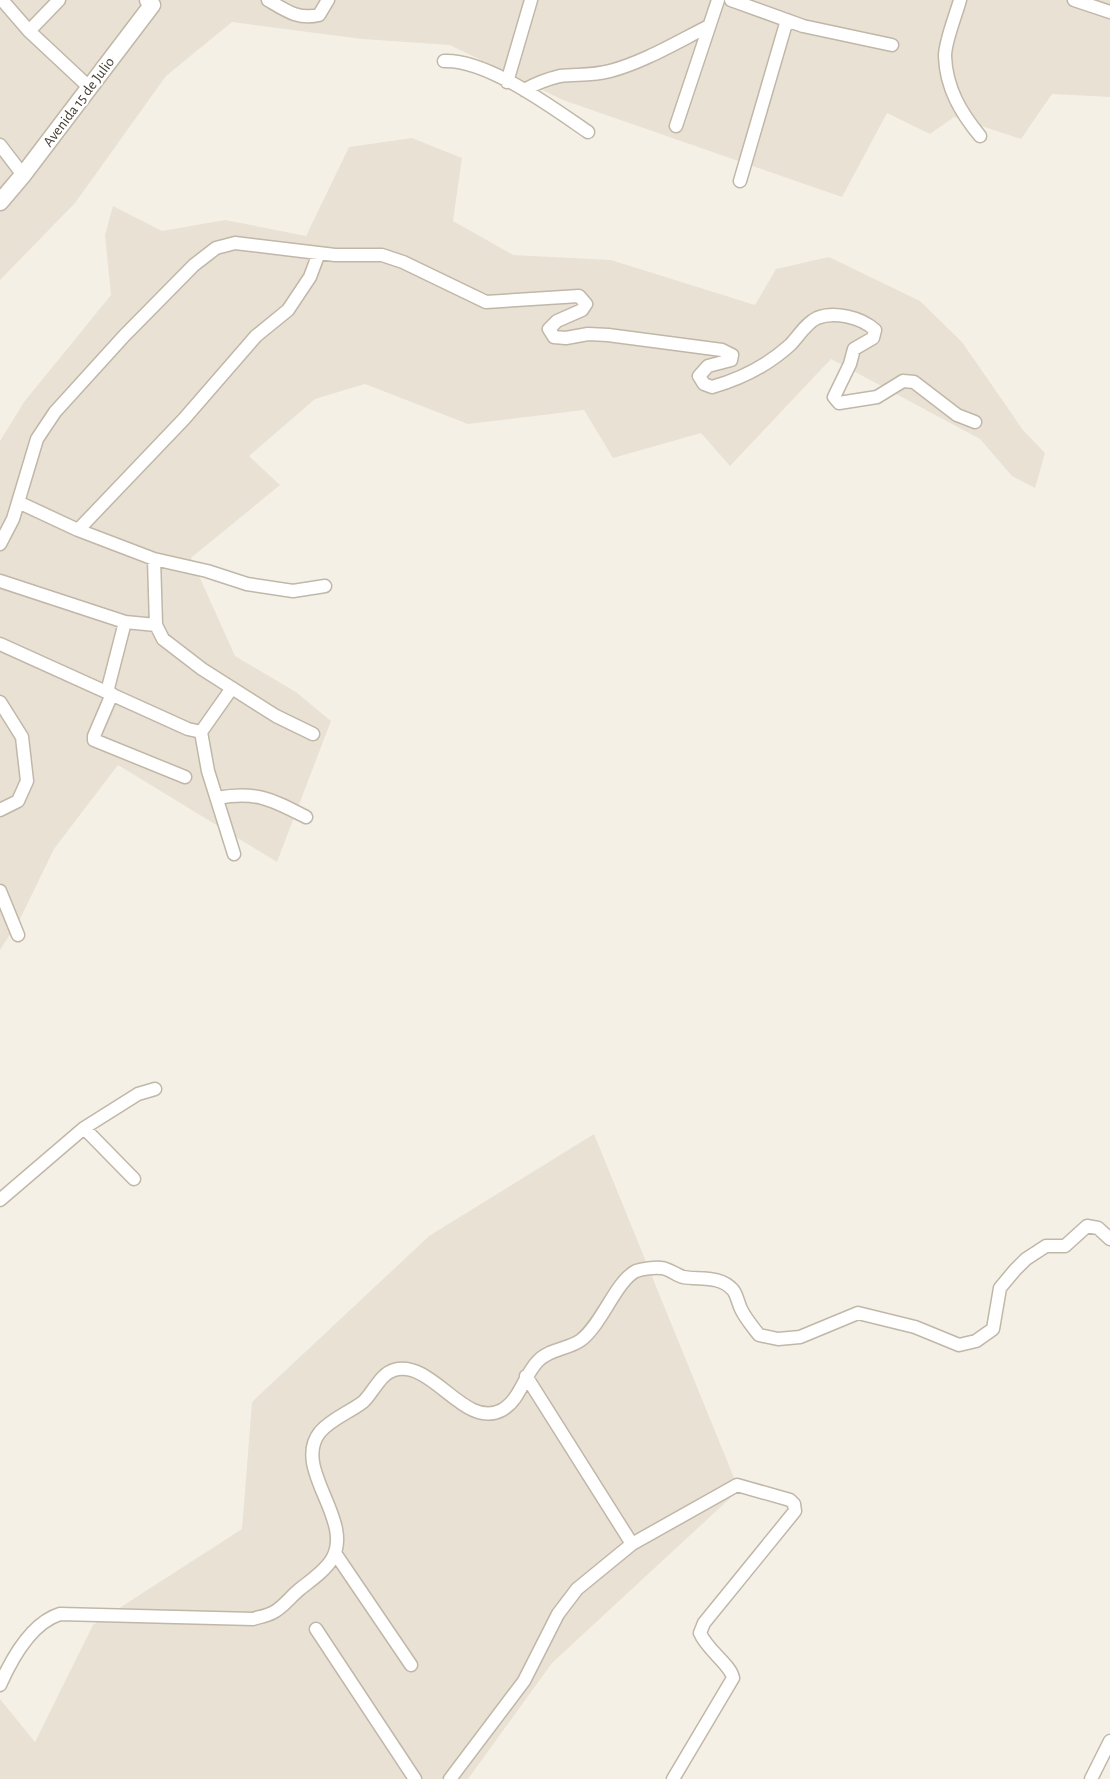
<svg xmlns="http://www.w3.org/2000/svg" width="1110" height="1779" font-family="'Alegreya Sans',sans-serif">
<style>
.residential{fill:#e9e1d4}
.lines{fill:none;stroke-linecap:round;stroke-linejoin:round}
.minor-casing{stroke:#c1b7a8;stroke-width:15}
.tertiary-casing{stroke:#c1b7a8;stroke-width:19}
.minor{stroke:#fff;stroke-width:12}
.tertiary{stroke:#fff;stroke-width:16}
.labels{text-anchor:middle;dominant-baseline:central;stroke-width:4.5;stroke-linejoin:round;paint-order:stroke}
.street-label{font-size:15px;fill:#484035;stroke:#fff}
</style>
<rect width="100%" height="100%" fill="#f5f0e6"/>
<path class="residential" d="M0 0H1110V97L1052 94 1021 139 954 117 930 134 887 113 842 197 563 100 450 45 362 39 232 22 166 76 75 203 0 280Z
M412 138 462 158 453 221 513 255 611 260 755 305 776 269 829 257 920 301 962 342 1023 430 1045 453 1035 488 1012 476 980 439 831 359 730 466 701 433 613 458 584 410 468 424 365 384 315 399 249 456 280 485 191 558 235 656 296 692 331 721 277 862 118 765 54 849 20 919 0 950V441L24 402 111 295 105 235 113 206 162 231 225 220 306 236 349 147Z
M594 1134 739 1490 552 1663 468 1779H0V1699L35 1742 93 1625 242 1529 252 1402 429 1236Z"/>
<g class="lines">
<g class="minor-casing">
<path id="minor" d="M2 0 29 31 90 88
M268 0C285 10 298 20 319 15L328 0
M731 0 803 26 892 45
M960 0C956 15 945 41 945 56 946 88 961 113 980 136
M1074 0 1110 12
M29 31 59 0
M444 61C487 59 553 108 588 132
M507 82 531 0
M524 90C535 84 547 79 560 76 576 74 592 76 610 71 644 62 677 42 709 26
M676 126 718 0
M0 145 23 175
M740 181 787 20
M18 502 78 530 154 559 207 571 247 584 293 591 325 586
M78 530 184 419 256 336 288 310 310 277 319 253
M0 544 13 519 37 439 55 412 124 336 194 265 216 248 235 243 335 255H382L403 262 486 302 579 296 586 304 582 310 557 321 549 329 554 337 566 338 588 334 608 335 722 350 732 355 731 360 708 366 699 376 704 384 712 387C740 379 768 365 790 345 798 337 806 323 817 318 834 311 861 317 875 330L873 338 854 349 850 364 834 397 839 403 877 397 903 381 914 382 957 415 975 422
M0 581 125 622 107 692
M125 622 156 625 154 559
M156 625 163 639 202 669 276 716 313 734
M0 644 188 729 201 732 208 771 234 854
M112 694 94 736V740L185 777
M0 702 22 737 27 781 18 801 0 810
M201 732 232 688
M217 798C257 791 271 799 306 817
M0 891 18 935
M84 1128 134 1179
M0 1200 84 1128 138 1094 155 1089
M526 1376 632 1544
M335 1553 411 1665
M316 1629 415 1779
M0 1685C12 1658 31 1623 60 1614L253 1619C259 1617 266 1616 272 1613 282 1609 291 1596 300 1589 310 1581 325 1571 332 1559 355 1520 291 1468 320 1432 331 1419 350 1412 363 1402 373 1393 380 1374 394 1370 433 1359 464 1430 502 1410 520 1400 524 1375 538 1361 549 1349 569 1349 581 1340 602 1324 616 1281 636 1271 642 1269 655 1267 661 1268 668 1268 676 1275 683 1277 699 1280 720 1275 733 1290 737 1295 738 1303 741 1309 745 1318 753 1327 759 1335L778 1339 800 1337 858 1313 915 1327 959 1345 976 1341 993 1329 1000 1288 1015 1270 1026 1259 1046 1246H1065L1087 1226 1098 1228 1110 1239
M450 1779 524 1681 558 1614 577 1589 632 1544 737 1485 790 1500 794 1504 795 1511 704 1623 700 1633C707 1650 731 1665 733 1678L673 1779
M1091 1779 1110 1741"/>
</g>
<g class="tertiary-casing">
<path id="tertiary" d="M0 202 23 175 152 5 148 0"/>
</g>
<use href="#minor" class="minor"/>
<use href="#tertiary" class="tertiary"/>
</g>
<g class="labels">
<g class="street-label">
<text transform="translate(79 102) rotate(-53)">Avenida 15 de Julio</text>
</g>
</g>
</svg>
